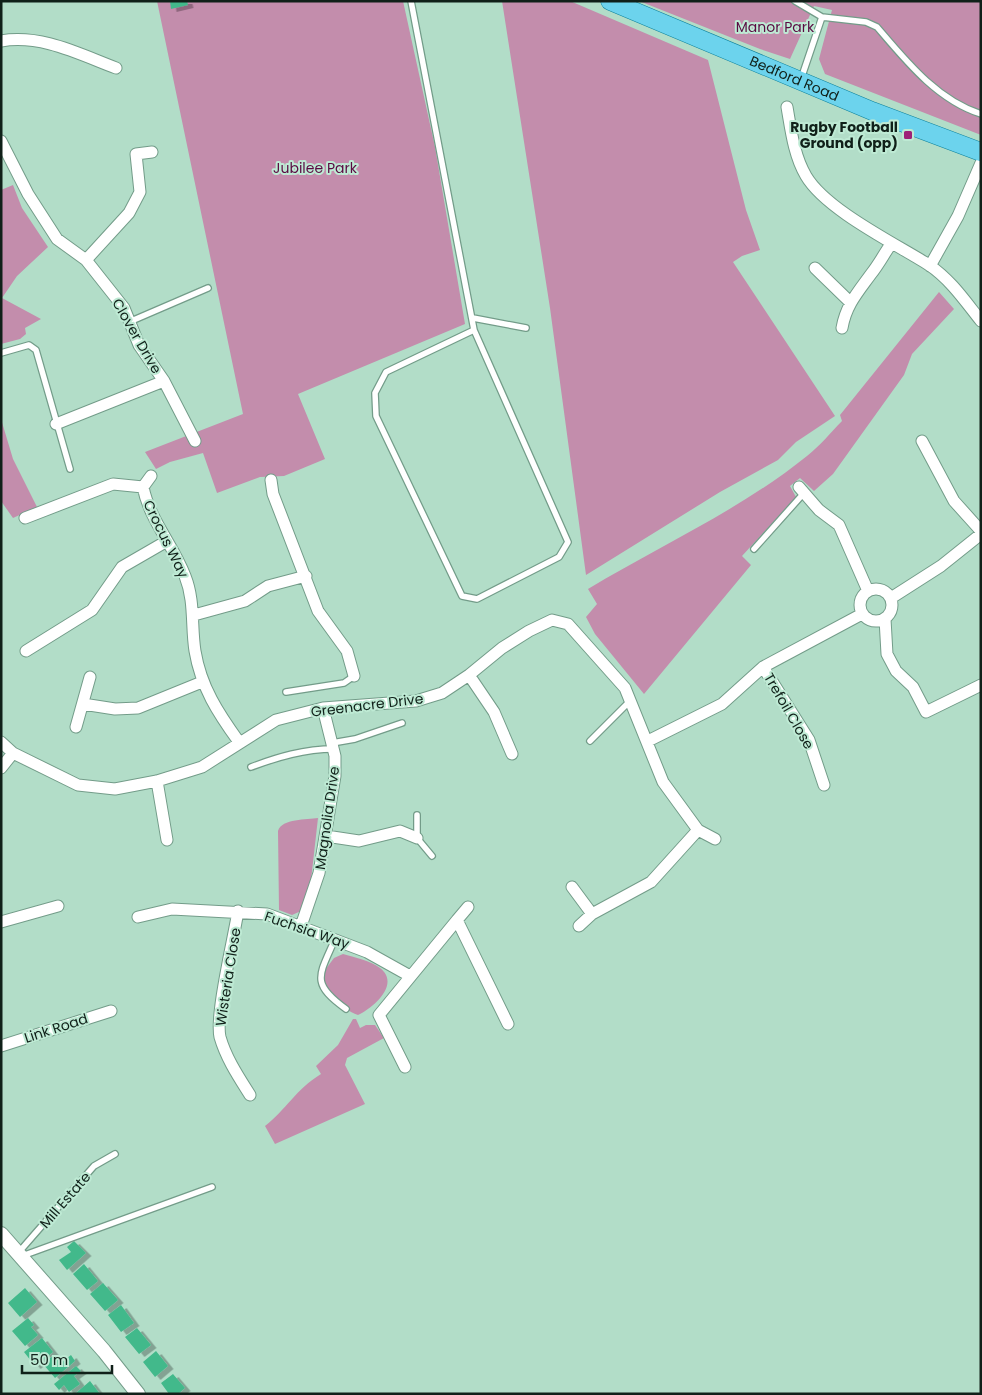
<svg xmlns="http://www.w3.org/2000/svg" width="982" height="1395" font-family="Poppins,sans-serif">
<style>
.green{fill:#c38dac}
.building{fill:#43b98b;filter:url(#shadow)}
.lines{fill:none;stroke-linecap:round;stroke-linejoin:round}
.service-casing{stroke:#739c89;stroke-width:8}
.minor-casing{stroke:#739c89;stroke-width:13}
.tertiary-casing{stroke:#739c89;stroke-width:16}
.primary-casing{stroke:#0c819b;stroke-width:19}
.service{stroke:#fff;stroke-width:5.5}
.minor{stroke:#fff;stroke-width:11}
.tertiary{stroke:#fff;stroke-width:14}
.primary{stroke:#6cd3ed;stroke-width:18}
.poi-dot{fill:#9e2277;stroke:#beead4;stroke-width:2}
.labels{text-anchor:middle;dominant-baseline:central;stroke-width:4;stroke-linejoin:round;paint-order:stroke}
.park-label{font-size:14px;fill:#5a0a42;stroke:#beead4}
.street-label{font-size:14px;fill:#102019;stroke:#beead4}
.poi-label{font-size:14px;font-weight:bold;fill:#102019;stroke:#beead4;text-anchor:end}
</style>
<defs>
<filter id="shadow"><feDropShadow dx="5.5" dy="3" stdDeviation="0" flood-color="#0004"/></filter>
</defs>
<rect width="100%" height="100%" fill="#b2ddc8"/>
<path class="green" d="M157 1H403L435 147 465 324 298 394 325 459 284 476 260 477 217 493 203 453 170 462 156 469 145 452 243 414Z
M502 1H570L708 60 746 210 760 250 742 256 733 262 835 416 796 442 778 460 720 492 586 575 550 308Z
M639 1H981V135L825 74 819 59 832 10 814 6 790 59 760 49Z
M13 185 22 208 48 247 17 276 2 298 41 319 25 328 26 334 20 339 1 344V190Z
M939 292 954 309 912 354 904 375 833 474 814 491 800 478 790 486 796 497 742 556 751 565 644 694 595 634 586 617 597 604 588 589C661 545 740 510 807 456 820 446 831 432 842 421L840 415Z
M1 419 13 459 37 507 13 518 1 501Z
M318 818 311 880 301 911 292 915 279 910 278 831C282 818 307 820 318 818Z
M343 954C354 957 371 961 380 968 401 984 373 1008 358 1015 341 1009 324 992 322 974L334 958Z
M353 1019H356L360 1028 366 1025H375L384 1038 347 1058 345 1065 365 1104 275 1144 265 1126C286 1110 296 1089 321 1074L316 1066 338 1045Z"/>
<path class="building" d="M170 1H187L188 5 171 9Z
M74 1241 86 1253 67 1270 59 1260 71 1252 67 1247Z
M84 1264 98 1281 87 1290 73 1274Z
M103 1283 118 1300 105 1311 90 1294Z
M25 1288 37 1302 20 1317 8 1303Z
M121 1305 134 1323 121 1332 108 1315Z
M28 1318 34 1325 31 1327 38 1335 25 1346 12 1331Z
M137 1328 151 1345 139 1354 125 1337Z
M42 1338 53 1352 35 1366 24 1352Z
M156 1351 168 1366 155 1377 143 1362Z
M54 1355 61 1363 71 1355 75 1361 55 1378 43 1364Z
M76 1366 81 1371 74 1376 80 1384 69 1392 64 1385 59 1390 54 1384Z
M173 1374 185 1388 178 1394H169L161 1383Z
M90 1381 100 1394H75Z"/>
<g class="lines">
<g class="service-casing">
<path id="service" d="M411 1 474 330 568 542 559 557 477 599 462 596 376 416 375 393 386 372 474 330
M795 1 822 17
M801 79 822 17 866 22 877 27C906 61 937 100 981 114
M473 318 526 328
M129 322 208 288
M1 353 29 345 36 350 70 469
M754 549 804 493
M286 692 344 683 354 676
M590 741 630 701
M332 743 355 739 402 723
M251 767C278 757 304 749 334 749
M417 815V838L432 856
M335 939C319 976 310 983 346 1009
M19 1252 94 1166 115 1154
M22 1256 212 1187"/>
</g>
<g class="minor-casing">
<path id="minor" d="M1 41C41 34 79 54 116 68
M787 107C791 130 794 156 806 176 826 210 896 244 929 265 951 280 965 301 981 321
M1 141 28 194 57 239 86 260 124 308 139 345 164 381 195 441
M86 260 129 213 140 192 136 154 152 152
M930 266 958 216 981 163
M815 268 850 302
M842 328C846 305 858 292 871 274 879 264 884 254 891 244
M56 424 164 381
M922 441 954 501 981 531
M151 476 143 487C150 521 173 544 185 576 195 601 191 626 195 651 201 687 218 713 239 742
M271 480 273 494 318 611 347 651 354 676
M799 487 819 510 839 525 868 591
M25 518 113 484 143 487
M860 605a16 16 0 1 1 32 0a16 16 0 1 1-32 0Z
M891 598 941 566 981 534
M194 615 245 601 268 586 306 576
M885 619 887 654 896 671 913 687 926 712 981 685
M26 651 92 610 122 567 167 541
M763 667 809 740 824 785
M469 675 494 712 512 754
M83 704 115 709 138 708 202 682
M76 727 90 677
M648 741 722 704 763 667 862 614
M1 742 13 753 78 785 115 789 157 781 202 767 276 720 323 708 416 701 442 693 469 675 502 648 529 631 552 620 568 624 625 688 663 782 698 830 715 839
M1 768 13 753
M157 781 167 840
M326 836 359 841 400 831 417 838
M572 887 592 914 651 882 698 830
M238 911C234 937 215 1015 220 1037 226 1058 238 1076 250 1095
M138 917 172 909 267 914 367 952 410 976
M457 920 468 907
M1 922 58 906
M301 926 319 873 335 776V756L323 708
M579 926 592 914
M1 1046 111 1011
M405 1067 379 1015 457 920 508 1024"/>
</g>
<g class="tertiary-casing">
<path id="tertiary" d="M1 1234 104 1351 138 1394"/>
</g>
<g class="primary-casing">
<g id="primary">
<path id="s1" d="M610 1 872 111 981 152"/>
</g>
</g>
<use href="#service" class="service"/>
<use href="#minor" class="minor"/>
<use href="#tertiary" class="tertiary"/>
<use href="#primary" class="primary"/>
</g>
<rect class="poi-dot" x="903" y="130" width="10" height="10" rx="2.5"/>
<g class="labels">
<g class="park-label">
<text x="775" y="27">Manor Park</text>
<text x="315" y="168">Jubilee Park</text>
</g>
<g class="street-label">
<text stroke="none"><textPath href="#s1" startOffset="200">Bedford Road</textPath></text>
<text transform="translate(137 336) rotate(60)">Clover Drive</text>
<text transform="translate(166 539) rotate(64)">Crocus Way</text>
<text transform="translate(367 705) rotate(-7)">Greenacre Drive</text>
<text transform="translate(789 711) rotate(60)">Trefoil Close</text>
<text transform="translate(327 818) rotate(-82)">Magnolia Drive</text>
<text transform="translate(307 930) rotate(19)">Fuchsia Way</text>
<text transform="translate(228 977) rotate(-81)">Wisteria Close</text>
<text transform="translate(56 1028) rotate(-18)">Link Road</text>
<text transform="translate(65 1200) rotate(-49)">Mill Estate</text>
</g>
<g class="poi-label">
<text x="898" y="127">Rugby Football<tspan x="898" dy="16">Ground (opp)</tspan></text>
</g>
</g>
<rect width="982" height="1395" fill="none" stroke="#102019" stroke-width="5"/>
<path d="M22 1365v8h90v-8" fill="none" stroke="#102019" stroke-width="2.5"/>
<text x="30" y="1365" font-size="15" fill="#102019" stroke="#beead4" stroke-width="4" paint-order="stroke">50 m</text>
</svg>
